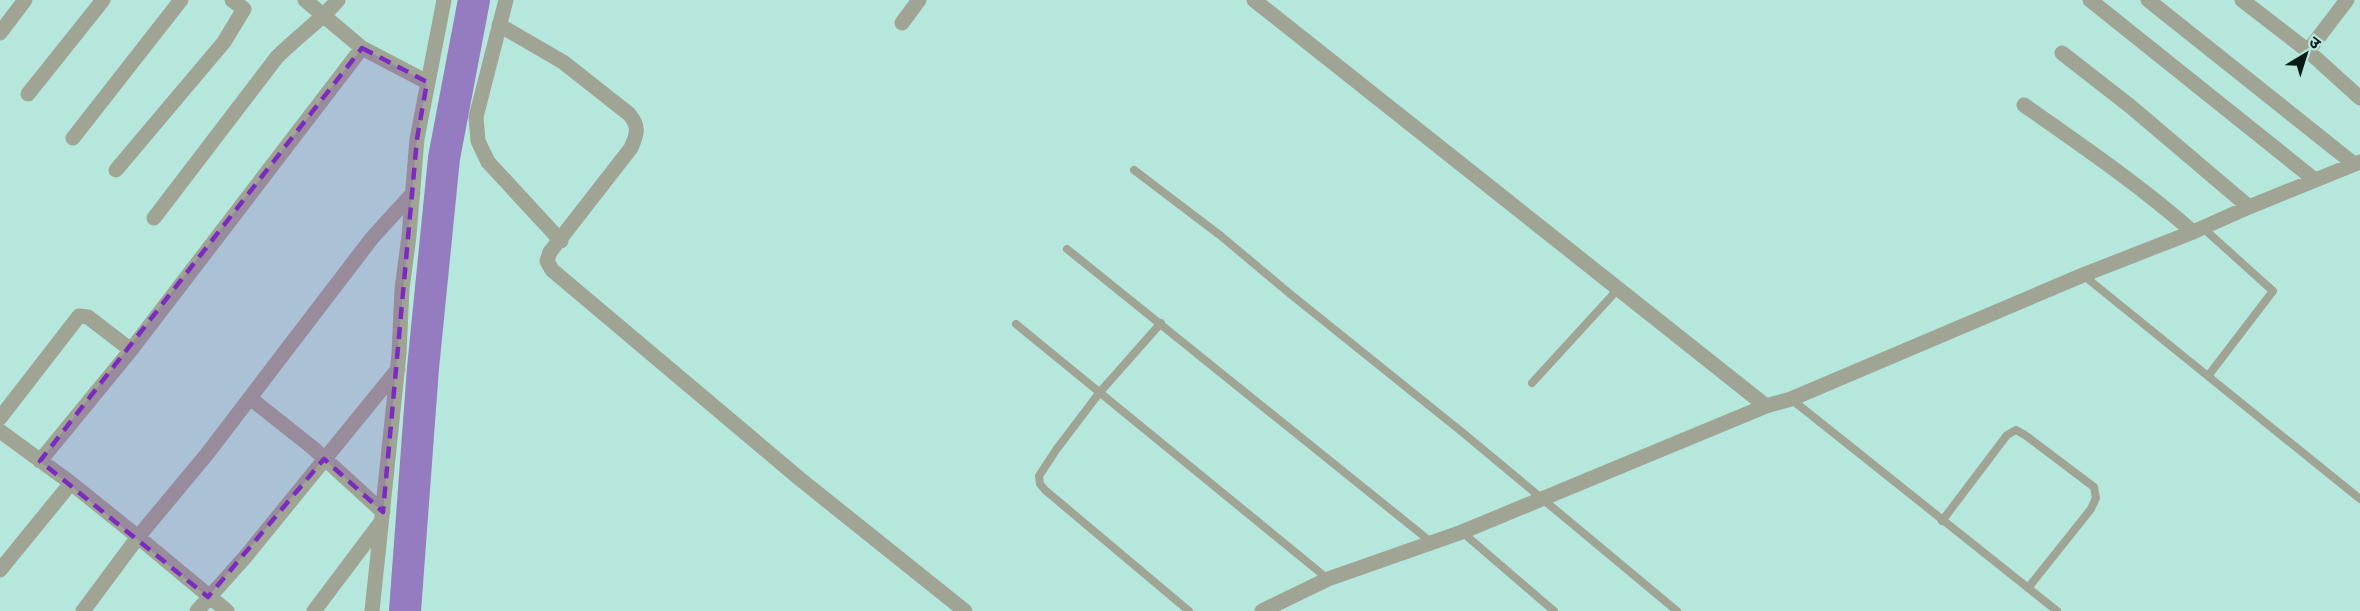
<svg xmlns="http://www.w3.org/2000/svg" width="2360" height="611" font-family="'Exo 2','Noto Sans Devanagari',sans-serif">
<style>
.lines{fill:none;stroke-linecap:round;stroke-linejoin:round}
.river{stroke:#957bc0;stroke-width:32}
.lane{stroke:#9fa494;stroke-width:8}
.street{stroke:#9fa494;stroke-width:15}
.marked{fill:#7b2cbf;fill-opacity:0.2;stroke:#7b2cbf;stroke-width:4.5;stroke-dasharray:12 8;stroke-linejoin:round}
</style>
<rect width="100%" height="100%" fill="#b6e7dd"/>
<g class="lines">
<path class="river" d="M405 611 423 368 444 158 474 0"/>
<path class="lane" d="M1134 170 1221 236 1289 293 1462 432 1677 611
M2203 228 2273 291 2208 376
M1067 249 1431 542
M2083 275 2360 499
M1161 323 1100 392 1056 450 1039 476 1040 484 1045 490 1189 611
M1016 324 1328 579
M1532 383 1619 288
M1791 399 2057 611
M1942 521 2007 435 2016 430 2025 435 2094 487 2096 498 2091 509 2028 588
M1462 532 1554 611"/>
<path class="street" d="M305 0 362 48 427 82
M506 0 476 117 478 141 488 162 561 241
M1254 0 1766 406
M2090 0 2315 180
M2148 0 2354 164
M2242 0 2308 51 2360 98
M902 23 919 0
M499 25 563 62 629 114C640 127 637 134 631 148L550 252 547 261 552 270 800 479 965 611
M0 33 25 0
M2308 51 2347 0
M2062 53 2130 106 2249 207
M28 94 103 0
M2024 105C2081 145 2141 186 2193 232
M73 138 181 0
M116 170 224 42 244 9 232 0
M154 218 277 57C297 37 320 21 338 0
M250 398 313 448 383 512
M0 418 79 316 88 317 131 350
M0 431 71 483 138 537 207 454 372 238 413 193
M40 461 131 350 362 48
M0 570 71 483
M83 611 138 537 227 611
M197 611 246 556 398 369
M314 611 381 522
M372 611 399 354 402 289 409 236 417 139 444 0
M1262 611 1328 579 1462 532 1766 406 1791 399 2083 275 2193 232 2249 207 2360 162"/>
</g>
<path class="marked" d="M362 48 427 82 417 139 383 512 324 459 208 597 40 461Z"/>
<g transform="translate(2306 54) rotate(38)" stroke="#b6e7dd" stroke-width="4.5" paint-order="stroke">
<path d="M0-4.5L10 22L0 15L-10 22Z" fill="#071a17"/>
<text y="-9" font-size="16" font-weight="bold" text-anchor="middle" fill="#071a17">उ</text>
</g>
</svg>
